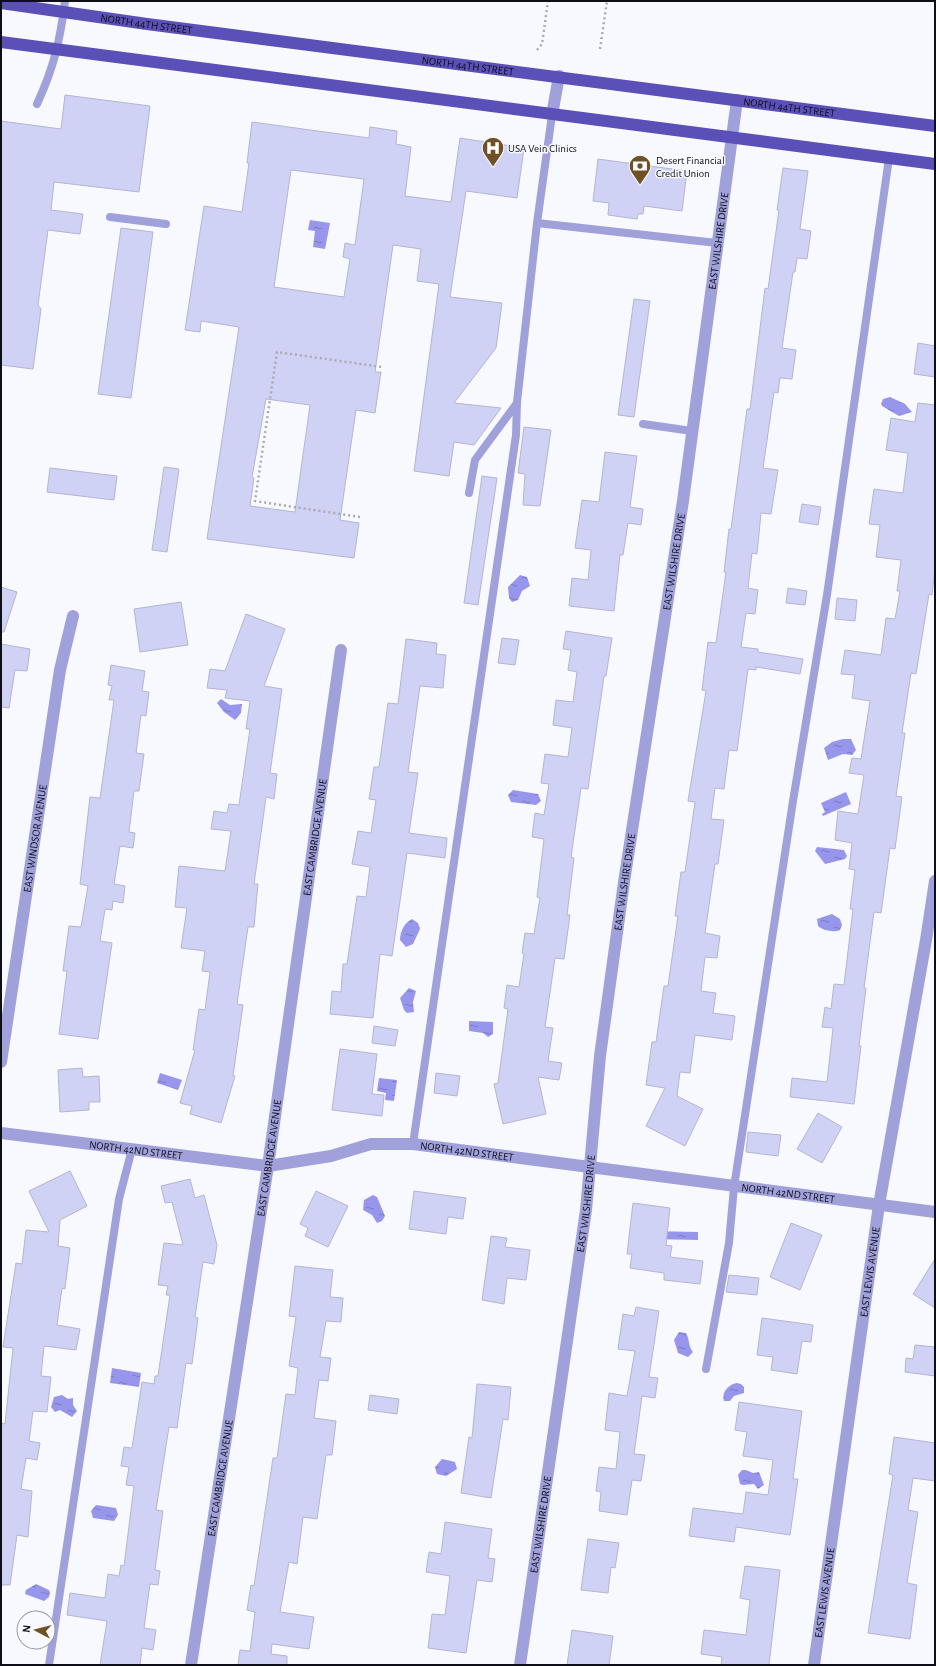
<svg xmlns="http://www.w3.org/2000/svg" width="936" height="1666" font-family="'Alegreya Sans',sans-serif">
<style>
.water{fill:url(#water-ripples)}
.building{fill:#cfd1f5;stroke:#b4b5d1;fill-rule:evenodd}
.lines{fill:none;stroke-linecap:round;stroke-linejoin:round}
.path{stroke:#a9aab1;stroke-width:2.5;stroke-dasharray:2 3;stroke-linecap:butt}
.lane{stroke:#a0a0da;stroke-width:8}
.street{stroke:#a0a0da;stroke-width:12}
.primary{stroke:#5b50b8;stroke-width:12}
.labels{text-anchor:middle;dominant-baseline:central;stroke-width:3;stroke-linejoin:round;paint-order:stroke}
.street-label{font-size:11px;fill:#0e0e17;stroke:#f8f9ff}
.poi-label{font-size:11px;fill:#0e0e17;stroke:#f8f9ff;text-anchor:start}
</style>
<defs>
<pattern id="water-ripples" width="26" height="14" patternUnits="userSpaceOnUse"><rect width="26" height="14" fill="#9896ec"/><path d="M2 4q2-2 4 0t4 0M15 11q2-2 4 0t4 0" fill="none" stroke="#7a79be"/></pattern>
</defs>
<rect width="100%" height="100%" fill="#f8f9ff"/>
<path class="water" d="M310 220 330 223 325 249 313 247 315 231 308 230Z
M890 397 905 404 912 412 899 416 882 406 881 404 883 399Z
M520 575 527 577 530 586 522 591 518 600 512 602 509 598 508 587Z
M221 699 230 705 242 704 241 713 235 720 224 712 217 703Z
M843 739H851L856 750 852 755 843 754 828 760 824 748 832 742Z
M513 790 538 794 541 801 536 805 511 802 508 795Z
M846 792 851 804 823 816 822 814 825 812 821 803Z
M817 847 844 850 847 856 845 859 825 864 815 851Z
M832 914 840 919 842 925 840 930C834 933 822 930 818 926L817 919Z
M412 919 418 923 420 929 413 944 406 947 400 940C400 932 404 923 412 919Z
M409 988 416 991 413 1002 414 1012 407 1013 404 1010 400 998Z
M469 1021 493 1022V1034L488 1037 483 1033 469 1031Z
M160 1073 182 1080 178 1090 157 1083Z
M379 1078 397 1080 394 1101 385 1100 386 1093 377 1091Z
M373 1195 377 1197 385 1216 382 1221 377 1223 372 1215 363 1210 364 1200Z
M651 1231 698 1232V1240L651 1239Z
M679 1332 686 1333C690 1340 688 1346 693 1352L688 1357 678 1353 674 1340Z
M112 1368 141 1373 139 1387 110 1383Z
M737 1383 741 1384 744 1387V1393L734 1396 730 1401H724C721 1392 729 1384 737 1383Z
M62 1395 68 1399 73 1398V1405L77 1411 72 1417 60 1410 55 1412 51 1407 54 1397Z
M442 1459 455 1462 457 1469 446 1476 437 1474 435 1467Z
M742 1470H746L753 1473 759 1472 764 1485 758 1489 754 1484 743 1485 740 1484 738 1475Z
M96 1505 116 1508 118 1515 114 1521 93 1518 91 1511Z
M36 1584 49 1590 50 1593 49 1597 44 1601 25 1594 26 1590Z"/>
<path class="building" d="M65 95 150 106 139 192 54 182 51 210 83 214 80 234 48 230 38 305 41 309 33 369 1 365V121L61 129Z
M252 122 369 138 370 127 397 131 396 144 411 147 405 196 451 202 460 138 524 148 517 198 466 191 450 297 502 303 496 348 454 403 501 408 474 445 454 442 449 476 414 471 439 284 417 281 421 249 393 245 375 372H381L375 413 356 410 340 520 359 523 354 558 207 539 239 327 201 321 200 332 185 330 204 206 242 212 249 163H247ZM291 170 364 179 355 245 345 243 343 257 350 259 344 297 274 287ZM266 399 310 405 295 512 250 506 254 478 252 477Z
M598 159 687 171 682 211 644 206 643 214H638L637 219 608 215 609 203 593 201Z
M783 168 808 171 800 229 811 231 807 259 797 258 795 272H793L782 348 796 350 792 379 780 378 778 393 774 392 763 468 778 470 771 514 761 513 757 554 752 553 748 588 758 590 755 614 746 613 741 647 758 649V652L803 659 800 674 756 667V670L748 669 737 751 729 750 724 789 715 788 711 819 724 820 718 864H715L705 933 720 936 717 958 705 957 701 991 716 993 713 1013 735 1016 732 1040 695 1035 690 1073 680 1072 677 1096 703 1109 685 1146 646 1126 665 1088 646 1085 652 1042H656L664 986H668L678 916H675L681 872H685L695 802 688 801 706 691 702 690 708 642 716 643 726 572H724L729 529H731L747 409H750L765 288 768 289 779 210H777Z
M121 228 153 232 131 398 98 394Z
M634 299 650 301 634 417 618 415Z
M918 343 935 346V377L914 374Z
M918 403 935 405V568L932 595 929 594 916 674 911 673 902 733H905L896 796 902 797 895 849 890 848 881 913 874 912 864 988H866L859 1046H861L854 1104 790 1097 792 1078 827 1082 833 1028 822 1027 825 1007 831 1009 834 984 844 985 853 909H850L855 870 849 869 852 843 835 840 838 811 858 814 864 775 849 773 852 758 861 759 870 701 852 698 855 675 841 674 845 650 881 655 886 618 895 619 900 591H897L901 560 876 557 880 525 869 524 874 489 903 493 908 453 886 450 891 418 915 422Z
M524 427 551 430 540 506 523 505 525 474 518 473Z
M605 452 637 456 630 507 643 509 641 525 628 523 623 555H620L614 611 569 606 572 578 588 580 591 550 575 548 582 500 599 502Z
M164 467 179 469 167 552 152 550Z
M50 468 117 476 114 500 47 492Z
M482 476 497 478 478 605 464 603Z
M802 504 821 507 818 525 799 522Z
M1 587 17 592 4 632H1Z
M788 588 807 591 805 605 786 603Z
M837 598 857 600 855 621 835 619Z
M181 602 188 645 140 652 134 609Z
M246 614 285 629 264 686 282 689 270 773 277 774 274 799 266 797 254 884H258L254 927H248L237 1004 243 1005 233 1076H235L221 1123 190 1114 192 1106 180 1103 195 1050H193L199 1009 205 1010 210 972 202 971 205 951 181 948 187 908 175 907 179 866 225 871 231 831 211 829 214 811 227 813 229 804 239 805 250 729H246L250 701 225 698 227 690 207 688 210 669 225 671Z
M566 631 612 638 606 676H604L588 789 581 788 571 857 574 858 567 915H570L564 959 555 958 545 1027 553 1028 548 1061 562 1063 559 1080 538 1077 546 1114 503 1124 494 1084 498 1083 508 1009 504 1008 507 985 519 987 524 954 522 953 525 933 534 934 540 898 537 897 544 839 532 837 535 813 544 815 549 784 541 783 545 754 568 757 572 728 553 725 556 700 573 702 577 672 568 670 571 650 563 649Z
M502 638 519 640 515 665 498 663Z
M406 639 437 643 436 654 446 655 443 688 420 686 408 772 418 773 409 833 447 838 445 858 407 853 392 956 380 954 373 1018 330 1014 332 991 341 992 343 964H347L357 896 366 897 370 867 352 864 358 831 371 833 376 800 369 799 374 767H379L388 703 398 704Z
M1 644 30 649 27 671 15 670 9 708 1 707Z
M111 665 145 671 142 691 149 692 146 716 141 715 136 753 144 754 139 791H134L129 832 135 833 133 848 120 846 114 884 125 886 123 903 113 901 112 910 105 909 100 941 112 943 98 1039 59 1034 67 971H63L69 926 81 927 88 886 80 884 90 797 100 798 114 700H109L112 686 108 685Z
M374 1026 398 1030 395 1046 372 1043Z
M340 1049 377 1054 372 1094 384 1095 382 1116 332 1110Z
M82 1068 83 1077 99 1076 100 1102H89V1110L60 1112 58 1070Z
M436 1073 460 1076 457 1096 434 1093Z
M818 1113 842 1127 822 1163 797 1149Z
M748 1132 781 1135 778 1156 746 1152Z
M70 1171 87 1206 60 1220 58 1246 70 1248 65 1289 62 1288 57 1325 80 1329 76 1350 44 1346 41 1376 51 1377 47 1412 33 1411 29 1441 40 1443 37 1460 26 1458 21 1489 32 1491 28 1537 17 1535 10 1585H1V1423L5 1424 13 1348 3 1347 16 1263 22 1264 26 1230 49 1232 29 1191Z
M190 1179 195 1198 204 1195 217 1245 214 1264 203 1262 195 1317 198 1318 192 1364 186 1363 177 1428 169 1427 156 1510 163 1511 155 1570 160 1571 158 1585 150 1584 144 1628 156 1630 153 1650 142 1648 140 1665H100L107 1621 67 1615 70 1593 105 1598 108 1574 119 1576 121 1565 124 1566 134 1486 126 1485 129 1467 121 1466 124 1447 132 1448 142 1382 154 1384 155 1376H158L170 1295H166L168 1286 158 1285 164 1243 183 1245 172 1202 165 1203 161 1186Z
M316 1191 348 1206 328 1247 305 1236 308 1228 300 1224Z
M414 1191 466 1198 463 1219 448 1217 446 1234 409 1229Z
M633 1203 670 1208 666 1245 672 1246 670 1257 703 1261 700 1284 664 1280V1273L630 1268 632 1254H627Z
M791 1223 822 1235 800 1290 770 1277Z
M491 1236 507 1238 505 1247 530 1250 526 1280 507 1278 504 1304 482 1300Z
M935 1259V1308L913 1294Z
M295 1266 333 1270 330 1297 343 1298 341 1322 326 1321 320 1357 331 1358 328 1381 319 1380 314 1418 336 1421 332 1455H326L317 1519 303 1517 297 1564 289 1562 280 1612 314 1617 309 1649 272 1644 271 1654 287 1656V1665H238L240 1650 250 1651 255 1612 247 1610 251 1585 254 1586 273 1458H277L286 1394 295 1395 298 1368 289 1366 296 1317 289 1316Z
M729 1275 759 1278 757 1295 726 1292Z
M636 1307 659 1311 649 1377 658 1378 655 1398 642 1396 634 1454 645 1455 641 1481 632 1480 627 1515 599 1511 601 1492 596 1491 599 1467 616 1469 620 1432 605 1430 609 1393 627 1396 635 1351 618 1349 623 1314 634 1316Z
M762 1318 813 1325 811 1342 802 1341 797 1374 771 1370 773 1357 757 1355Z
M915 1345 935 1347V1376L905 1372 906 1358 913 1359Z
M477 1384 511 1387 508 1420 503 1419 491 1498 461 1493 469 1437 472 1438Z
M370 1395 399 1399 397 1414 368 1410Z
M739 1402 802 1411 793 1479H798L790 1535 736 1527 734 1542 689 1536 693 1508 743 1514 746 1492 768 1495 773 1460 743 1456 747 1432 735 1430Z
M894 1437 935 1443V1481L913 1478 908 1510 918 1512 907 1583 917 1585 910 1639 868 1633 893 1475 889 1474Z
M445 1522 492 1529 488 1558 495 1559 492 1582 477 1580 466 1653 428 1648 432 1614 445 1615 450 1576 426 1572 429 1552 441 1554Z
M588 1539 619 1543 615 1568 611 1567 608 1593 581 1590Z
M745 1566 780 1570 769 1665H721L722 1657 701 1654 704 1630 746 1635 750 1600 740 1598Z
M572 1630 613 1636 609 1665H567Z"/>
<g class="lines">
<path class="path" d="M600 49 607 1
M537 50 542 44 548 1
M360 517 255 501 277 352 382 367"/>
<path class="lane" d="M37 104C54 67 60 41 65 1
M110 217 166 224
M537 223 717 243
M643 424 692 431
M469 493 475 460 517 403
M413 1144 516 435 517 402 537 223 552 115
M706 1369 729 1243 734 1187 793 801 827 595 889 158
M49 1665 119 1199 132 1149"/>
<g class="street">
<path d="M552 115 559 76"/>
<path id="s1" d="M1 1062 60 670 73 616"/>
<path id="s2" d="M1 1133 268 1166 331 1156 371 1144H413L935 1212"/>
<path id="s3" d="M191 1665 268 1166 341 650"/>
<path id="s4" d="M520 1665 586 1210 600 1056 624 882 683 501 737 100"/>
<path id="s5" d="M814 1665 879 1205 926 940 935 881"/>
</g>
<g class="primary">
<path id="s6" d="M1 3 147 24 935 126"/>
<path d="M1 42 935 164"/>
</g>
</g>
<defs>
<g id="hospital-pin" transform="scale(1.15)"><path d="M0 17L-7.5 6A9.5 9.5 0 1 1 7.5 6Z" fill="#705126" stroke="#f8f9ff"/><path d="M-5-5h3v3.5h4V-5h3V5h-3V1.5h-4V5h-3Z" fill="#fff"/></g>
<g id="bank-pin" transform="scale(1.15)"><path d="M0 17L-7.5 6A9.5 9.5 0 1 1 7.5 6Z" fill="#705126" stroke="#f8f9ff"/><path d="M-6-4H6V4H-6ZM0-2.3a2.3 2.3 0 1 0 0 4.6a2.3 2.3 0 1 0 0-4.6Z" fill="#fff"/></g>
</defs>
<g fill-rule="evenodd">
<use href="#hospital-pin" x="493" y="148"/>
<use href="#bank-pin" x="640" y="166"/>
</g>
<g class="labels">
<g class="street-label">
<text stroke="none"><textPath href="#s6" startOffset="147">NORTH 44TH STREET</textPath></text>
<text stroke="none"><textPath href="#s6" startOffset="471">NORTH 44TH STREET</textPath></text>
<text stroke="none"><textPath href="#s6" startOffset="795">NORTH 44TH STREET</textPath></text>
<text stroke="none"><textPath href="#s4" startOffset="1438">EAST WILSHIRE DRIVE</textPath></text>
<text stroke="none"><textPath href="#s4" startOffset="1114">EAST WILSHIRE DRIVE</textPath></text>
<text stroke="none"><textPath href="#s3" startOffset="837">EAST CAMBRIDGE AVENUE</textPath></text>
<text stroke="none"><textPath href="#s1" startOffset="226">EAST WINDSOR AVENUE</textPath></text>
<text stroke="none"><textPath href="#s4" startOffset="790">EAST WILSHIRE DRIVE</textPath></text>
<text stroke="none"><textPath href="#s2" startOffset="136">NORTH 42ND STREET</textPath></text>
<text stroke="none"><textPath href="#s2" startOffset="471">NORTH 42ND STREET</textPath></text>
<text stroke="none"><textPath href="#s3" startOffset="513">EAST CAMBRIDGE AVENUE</textPath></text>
<text stroke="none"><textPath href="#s2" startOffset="795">NORTH 42ND STREET</textPath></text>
<text stroke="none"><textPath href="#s4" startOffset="466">EAST WILSHIRE DRIVE</textPath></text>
<text stroke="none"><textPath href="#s5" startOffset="397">EAST LEWIS AVENUE</textPath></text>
<text stroke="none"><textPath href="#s3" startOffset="189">EAST CAMBRIDGE AVENUE</textPath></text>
<text stroke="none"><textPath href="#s4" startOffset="142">EAST WILSHIRE DRIVE</textPath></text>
<text stroke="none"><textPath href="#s5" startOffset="73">EAST LEWIS AVENUE</textPath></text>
</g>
<g class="poi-label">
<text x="508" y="148">USA Vein Clinics</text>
<text x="656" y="160">Desert Financial<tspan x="656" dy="13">Credit Union</tspan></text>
</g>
</g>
<rect width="936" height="1666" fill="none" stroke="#0e0e17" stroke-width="4"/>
<g transform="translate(36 1630) rotate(277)"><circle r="19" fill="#f8f9ff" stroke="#9a9ba2"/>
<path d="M0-3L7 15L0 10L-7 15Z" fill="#705126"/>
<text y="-6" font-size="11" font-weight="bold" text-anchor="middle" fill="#0e0e17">N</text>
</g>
</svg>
